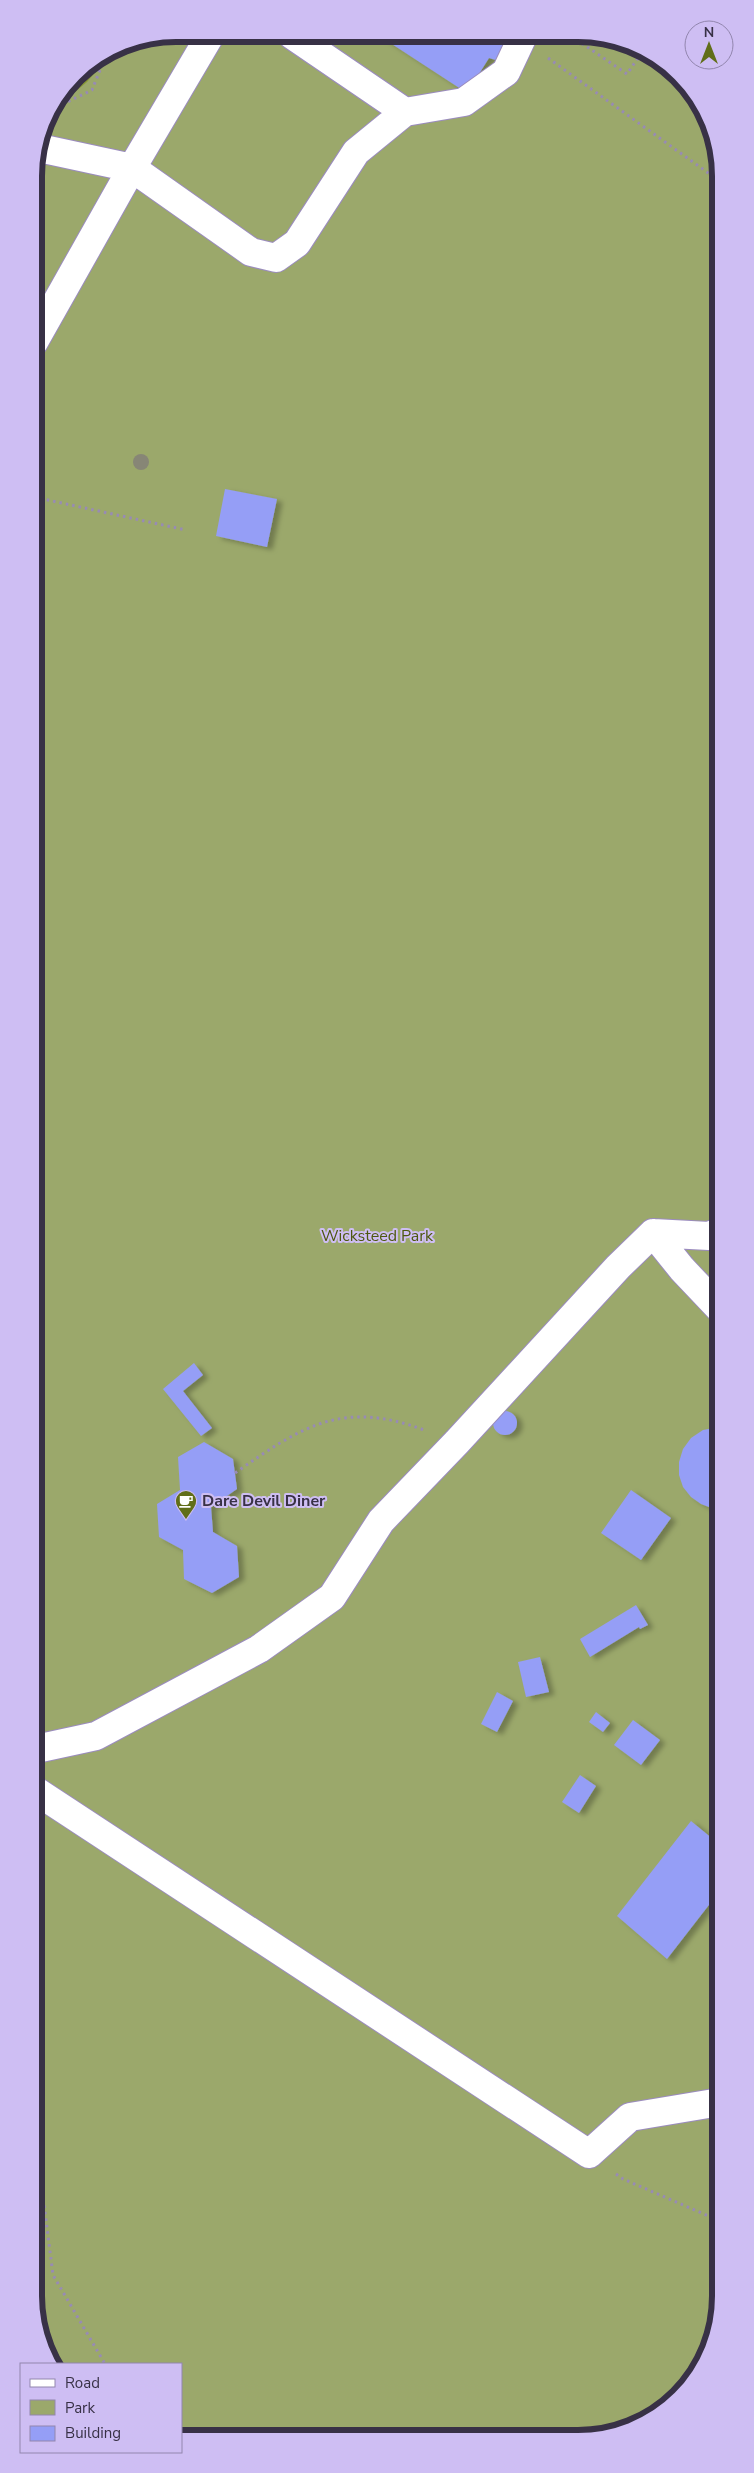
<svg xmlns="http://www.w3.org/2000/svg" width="754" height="2473" font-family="'Nunito Sans',sans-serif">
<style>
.green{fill:#9ba86b}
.forest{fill:#899a36}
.building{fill:#959ef6;filter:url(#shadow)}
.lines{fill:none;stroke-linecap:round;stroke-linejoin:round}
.minor-casing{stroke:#9b8cbe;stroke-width:30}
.path{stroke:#988bb4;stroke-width:3;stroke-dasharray:2.5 4;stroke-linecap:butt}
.minor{stroke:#fff;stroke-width:28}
.tree{fill:#878676}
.labels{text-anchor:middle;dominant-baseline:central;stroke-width:4;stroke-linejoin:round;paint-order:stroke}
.park-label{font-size:16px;fill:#4d580f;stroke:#cebef3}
.poi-label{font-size:16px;font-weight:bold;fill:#383146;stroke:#cebef3;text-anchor:start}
.rim{fill:none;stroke:#383146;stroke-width:6}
</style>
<defs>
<filter id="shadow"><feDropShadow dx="5.5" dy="3" stdDeviation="2.5" flood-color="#0004"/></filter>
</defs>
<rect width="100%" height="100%" fill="#cebef3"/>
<path class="green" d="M176 34 606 37 679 76 718 149 720 2306 710 2351 685 2391 649 2420 605 2437H181V2364H58L36 2324 34 167 45 121 76 75 122 44Z"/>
<path class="forest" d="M115 49 87 82 51 112 76 75Z"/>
<path class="building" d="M378 35 512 36 499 61 489 58 467 93Z
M225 489 277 499 267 547 216 536Z
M194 1363 203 1375 183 1391 212 1428 201 1436 163 1389Z
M493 1423a12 12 0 1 1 24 0a12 12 0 1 1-24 0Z
M719 1427V1508L714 1509 701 1504 691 1497 683 1487 679 1475V1462L683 1449 691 1438 703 1430Z
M204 1442 233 1459 237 1489 211 1507 213 1532 237 1546 239 1577 212 1593 184 1579 183 1550 159 1537 157 1504 180 1490 178 1457Z
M631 1490 671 1518 641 1560 601 1533Z
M636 1605 648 1625 640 1629 639 1627 590 1657 580 1639Z
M540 1657 549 1692 526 1697 518 1662Z
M497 1692 513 1701 497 1732 481 1724Z
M596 1712 610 1723 603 1732 589 1722Z
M633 1720 660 1740 641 1765 614 1745Z
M580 1775 596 1786 579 1813 562 1802Z
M691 1821 719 1844V1892L667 1959 617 1916Z"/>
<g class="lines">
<g class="minor-casing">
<path id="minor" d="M292 35 405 112
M39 148 132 168 251 252 276 258 297 243 356 152 405 112 464 102 506 72 523 36
M34 342 132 168 211 34
M653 1233 682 1269 719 1308
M36 1749 96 1736 259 1649 332 1597 381 1521 457 1442 618 1267 653 1233 709 1236 719 1232
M36 1791 589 2154 630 2117 720 2102"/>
</g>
<path class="path" d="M571 36 627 74 640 55
M548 58 718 180
M56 104 61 105 92 90 106 55
M34 257 46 255
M34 497 186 530
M235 1473C301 1427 342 1399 424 1430
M36 2141 53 2275 105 2364
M616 2174 623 2179 720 2221"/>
<use href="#minor" class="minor"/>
</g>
<circle class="tree" cx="141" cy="462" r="8"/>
<defs>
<g id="cafe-pin" transform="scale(1.125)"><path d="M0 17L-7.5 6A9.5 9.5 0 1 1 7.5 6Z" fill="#616e19" stroke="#cebef3"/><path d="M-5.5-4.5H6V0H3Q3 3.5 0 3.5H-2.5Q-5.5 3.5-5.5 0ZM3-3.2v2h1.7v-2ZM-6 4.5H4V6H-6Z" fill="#fff"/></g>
</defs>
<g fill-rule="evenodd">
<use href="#cafe-pin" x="186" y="1501"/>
</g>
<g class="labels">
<g class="park-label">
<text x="377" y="1236">Wicksteed Park</text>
</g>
<g class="poi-label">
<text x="202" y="1501">Dare Devil Diner</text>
</g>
</g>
<path d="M0 0H754V2473H0ZM176 42H578A134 134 0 0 1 712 176V2296A134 134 0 0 1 578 2430H176A134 134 0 0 1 42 2296V176A134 134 0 0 1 176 42Z" fill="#cebef3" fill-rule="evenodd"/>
<path class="rim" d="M176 42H578A134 134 0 0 1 712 176V2296A134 134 0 0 1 578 2430H176A134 134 0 0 1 42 2296V176A134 134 0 0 1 176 42Z"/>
<rect x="20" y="2363" width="162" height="90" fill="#cebef3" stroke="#9286ae"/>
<rect x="30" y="2379" width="25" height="8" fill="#ffffff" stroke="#9286ae"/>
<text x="65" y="2388" font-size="15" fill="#383146">Road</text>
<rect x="30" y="2400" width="25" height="15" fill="#9ba86b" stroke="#9286ae"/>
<text x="65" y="2413" font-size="15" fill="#383146">Park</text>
<rect x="30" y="2426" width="25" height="15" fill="#959ef6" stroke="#9286ae"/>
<text x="65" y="2438" font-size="15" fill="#383146">Building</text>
<g transform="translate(709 45)"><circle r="24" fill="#cebef3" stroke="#9286ae"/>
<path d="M0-4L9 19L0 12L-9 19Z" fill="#616e19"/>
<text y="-8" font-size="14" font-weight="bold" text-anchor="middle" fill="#383146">N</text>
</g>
</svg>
